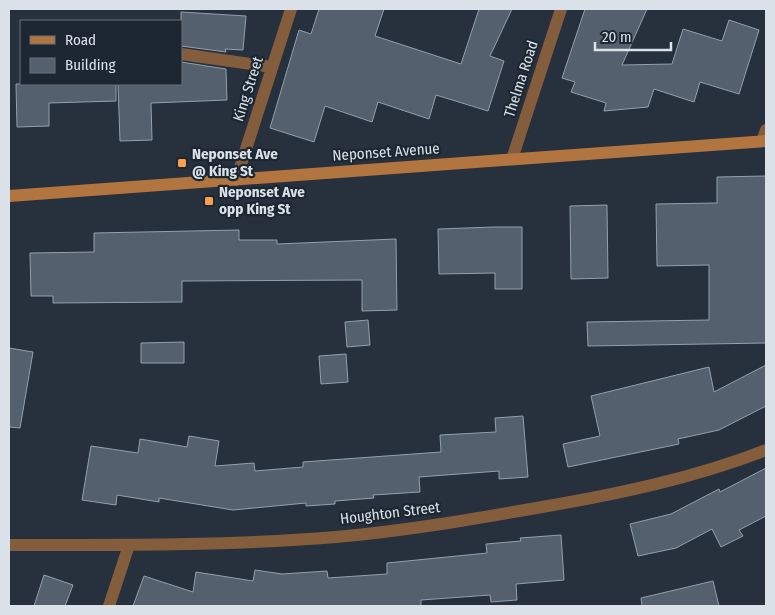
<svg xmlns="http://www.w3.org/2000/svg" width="775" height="615" font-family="'Fira Sans Condensed',sans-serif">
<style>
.building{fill:#54606d;stroke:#92a0ae}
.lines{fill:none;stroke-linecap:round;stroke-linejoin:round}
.street{stroke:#845d3d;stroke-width:12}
.secondary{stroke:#b37540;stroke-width:12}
.poi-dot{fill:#fa9f4e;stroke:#1c2732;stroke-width:2}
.labels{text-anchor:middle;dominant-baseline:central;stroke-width:4.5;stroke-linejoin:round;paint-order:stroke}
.street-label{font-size:15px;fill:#dae1e9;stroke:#1c2732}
.poi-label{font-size:15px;font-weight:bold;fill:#dae1e9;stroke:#1c2732;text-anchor:start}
</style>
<rect width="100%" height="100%" fill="#26313d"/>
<path class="building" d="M319 9H384L375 36 461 64 479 9H512L490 56 504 61 488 111 436 95 429 119 378 102 372 122 325 106 314 142 270 128 299 30 311 34Z
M585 9H647L622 65 672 64 683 29 722 41 729 20 759 30 739 94 700 82 694 102 654 89 648 107 604 111 606 103 571 92 575 82 562 78Z
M181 12 246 16 243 50 225 49 226 52 181 46Z
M181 62 226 69 227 100 151 103 152 140 120 141 118 84H181Z
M16 84H116V101L49 103V126L17 127Z
M766 176V343L588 346 587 322 709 320V265L657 266 656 204 717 203V177Z
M607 205 608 278 571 279 570 206Z
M494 227H522V289H495V273L439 274 438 229Z
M239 230V240H277V244L396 239 397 310 362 311V280L182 281V302L53 303V296H31L30 253 94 252V233Z
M368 320 370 345 347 347 345 322Z
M184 342V363H141V343Z
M9 348 33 352 20 428 9 427Z
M346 354 348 382 321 384 319 356Z
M766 365V406L719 430 678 439 679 444 568 467 563 444 600 436 591 396 709 367 714 392Z
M523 416 528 477 499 479V471L419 477 420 492 373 495 374 498 335 501V504L306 506V503L233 510 159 498V502L117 495 116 505 82 500 91 446 138 453 140 439 187 447 189 436 219 441 215 466 254 463 255 471 303 467V462L441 452 440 435 496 432 495 418Z
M766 468V516L739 530 743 536 721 547 712 529 676 548 638 556 630 524 671 514 719 489 720 492Z
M561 535 564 580 516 584 517 600 491 602 490 595 421 600V606H133L144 576 193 592 196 572 253 581 255 570 282 574 327 571 328 578 387 574V563L487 553 486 544 521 541 520 538Z
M44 575 73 585 65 606H34Z
M713 581 719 606H642L641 598Z"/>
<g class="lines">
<path class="street" d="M181 54 272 67
M762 141 766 130
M512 159 561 9
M236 180 291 9
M9 545C118 545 228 546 336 537 405 531 474 519 542 507 618 494 694 478 766 450
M109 606 129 545"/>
<path class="secondary" d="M9 196 766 141"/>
</g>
<g class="poi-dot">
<rect x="177" y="158" width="10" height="10" rx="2.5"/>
<rect x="204" y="196" width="10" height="10" rx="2.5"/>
</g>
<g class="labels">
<g class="street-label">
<text transform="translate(521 79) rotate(-72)">Thelma Road</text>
<text transform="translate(248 89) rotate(-72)">King Street</text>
<text transform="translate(386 152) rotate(-4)">Neponset Avenue</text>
<text transform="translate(390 513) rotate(-7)">Houghton Street</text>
</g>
<g class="poi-label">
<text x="192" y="154">Neponset Ave<tspan x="192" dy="17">@ King St</tspan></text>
<text x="219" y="192">Neponset Ave<tspan x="219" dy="17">opp King St</tspan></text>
</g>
</g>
<rect width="775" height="615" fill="none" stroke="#dae1e9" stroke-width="20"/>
<rect x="20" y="20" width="162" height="65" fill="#1c2732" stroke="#68717b"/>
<rect x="30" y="36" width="25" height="8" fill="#b37540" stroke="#68717b"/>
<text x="65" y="45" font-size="15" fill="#dae1e9">Road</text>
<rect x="30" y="58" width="25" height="15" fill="#54606d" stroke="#68717b"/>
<text x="65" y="70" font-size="15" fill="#dae1e9">Building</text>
<path d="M595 42v8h76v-8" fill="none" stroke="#dae1e9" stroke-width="2.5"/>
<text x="602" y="42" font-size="15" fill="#dae1e9" stroke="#1c2732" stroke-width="4" paint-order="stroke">20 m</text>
</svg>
